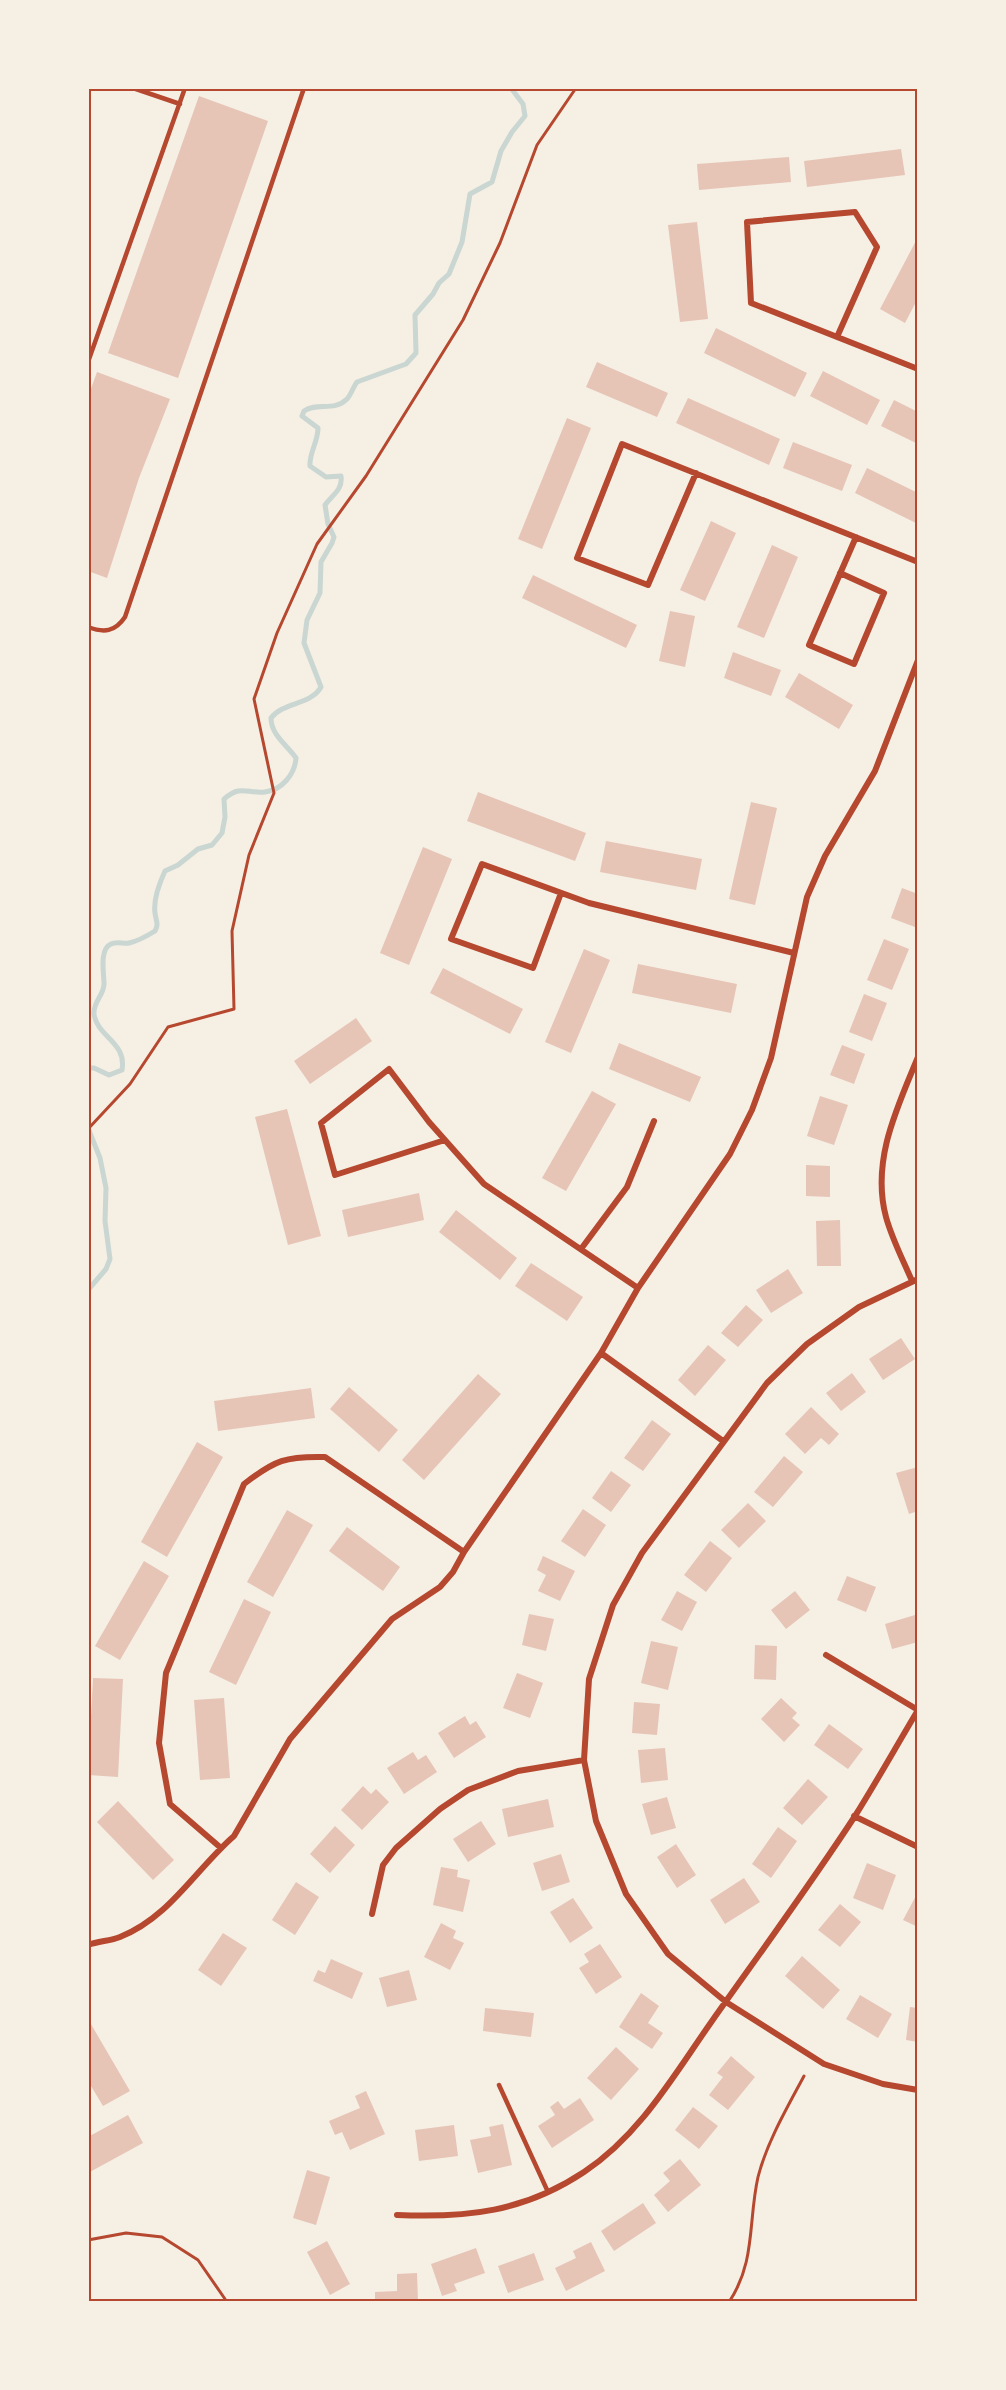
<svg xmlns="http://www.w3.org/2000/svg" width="1006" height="2390" font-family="'DejaVu Sans',sans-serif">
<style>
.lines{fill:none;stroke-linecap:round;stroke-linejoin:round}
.stream{stroke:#c9d6d2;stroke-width:5}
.building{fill:#e6c5b7}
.path{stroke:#b5482f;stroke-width:3}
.service{stroke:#b5482f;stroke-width:4.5}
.minor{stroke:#b5482f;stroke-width:6}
.neatline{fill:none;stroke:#b5482f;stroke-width:2}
</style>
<rect width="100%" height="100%" fill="#f6efe4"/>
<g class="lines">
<path class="stream" d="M88 1068H94L109 1075 122 1070C127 1042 97 1037 94 1014 93 1002 104 995 104 984 104 973 99 949 111 944 116 941 124 944 129 943 138 941 147 936 155 931 159 924 156 921 155 913 153 899 159 884 165 871L178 865 198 849 212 845 222 833 225 817 224 799C241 784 247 794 265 792 282 790 295 774 296 758 287 745 271 735 271 718 283 702 311 705 321 687L304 643 307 620 320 593 321 562 332 543 334 537 328 524 325 505C332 495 343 490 341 476L326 477 310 466C309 453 318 442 318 428L302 416 304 411C317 402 334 412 347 399 351 395 353 387 357 382L406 364 416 353 415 315 433 294 439 283 449 274 462 242 470 194 492 182 501 151 512 132 525 116 523 104 511 88
M88 1128 100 1158 106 1188 105 1221 110 1259 106 1269 88 1290
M88 1291V1322"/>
</g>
<path class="building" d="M199 96 268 121 178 378 108 353Z
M901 149 905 175 807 187 804 161Z
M789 157 791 182 699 190 697 164Z
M697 222 708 319 680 322 668 225Z
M918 237V298L905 323 880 309Z
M716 328 807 373 795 397 704 353Z
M597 362 668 393 657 417 586 387Z
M823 371 880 400 867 425 810 396Z
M97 372 170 399 139 478 107 578 88 571V397Z
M688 398 780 439 769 465 676 423Z
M894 400 918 412V444L881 426Z
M567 418 591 428 542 549 518 539Z
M793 442 852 465 842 491 783 468Z
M867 468 918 493V524L855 493Z
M711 521 736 533 705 601 680 590Z
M772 545 798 557 764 638 737 627Z
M533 575 637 625 626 648 522 598Z
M670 611 695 616 685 667 659 661Z
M733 652 781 670 771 696 724 678Z
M799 673 853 705 839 729 785 697Z
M478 792 586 833 575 861 467 821Z
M751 802 777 808 755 905 729 899Z
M606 841 702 859 696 890 600 872Z
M423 847 452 859 409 965 380 953Z
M902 888 918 894V922L915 927 891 918Z
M884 939 909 949 892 990 867 980Z
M584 949 610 960 571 1053 545 1042Z
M638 964 737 984 731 1013 632 993Z
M443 968 523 1009 510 1034 430 993Z
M864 994 887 1003 872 1041 849 1032Z
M356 1018 372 1041 310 1084 294 1061Z
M619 1043 701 1077 690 1102 609 1069Z
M842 1045 865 1054 854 1084 830 1075Z
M592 1091 616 1104 566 1191 542 1178Z
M820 1096 848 1105 834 1145 807 1136Z
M287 1109 321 1236 288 1245 255 1117Z
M806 1165 830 1166V1197L806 1196Z
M419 1193 424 1220 348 1237 342 1210Z
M456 1210 517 1258 500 1280 439 1232Z
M840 1220 841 1266H817L816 1221Z
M531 1263 583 1297 567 1321 515 1286Z
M788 1269 803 1293 771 1313 756 1290Z
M746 1305 763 1320 738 1347 721 1333Z
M901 1338 915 1359 883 1380 869 1359Z
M708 1345 726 1360 695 1396 678 1380Z
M852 1373 866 1392 841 1411 826 1393Z
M478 1374 501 1394 424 1480 402 1460Z
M349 1387 398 1430 379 1452 330 1409Z
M311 1388 315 1418 218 1431 214 1401Z
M811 1407 839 1434 829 1445 821 1438 805 1454 785 1434Z
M652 1420 671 1434 643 1471 624 1458Z
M197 1442 223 1457 167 1557 141 1542Z
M784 1456 803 1472 773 1507 754 1492Z
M918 1467V1511L909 1514 896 1473Z
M611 1471 631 1485 611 1512 592 1498Z
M748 1503 766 1521 739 1548 721 1530Z
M583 1509 606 1525 585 1557 561 1541Z
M287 1510 313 1525 273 1597 247 1582Z
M347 1527 400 1567 383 1591 329 1551Z
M710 1541 732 1558 706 1592 684 1575Z
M543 1556 575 1571 560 1601 538 1591 546 1575 537 1570Z
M144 1561 169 1576 120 1660 95 1646Z
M847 1576 876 1587 866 1612 837 1600Z
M677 1591 697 1602 682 1631 661 1620Z
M795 1591 810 1610 786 1629 771 1610Z
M244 1599 271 1612 236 1685 209 1672Z
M529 1614 554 1619 546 1651 522 1645Z
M915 1615 918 1642 892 1649 885 1624Z
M651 1641 678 1647 668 1690 641 1683Z
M755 1645 777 1646 776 1680 754 1679Z
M517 1673 543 1683 530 1718 503 1708Z
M93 1678 123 1679 118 1777 88 1775Z
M224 1698 230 1778 200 1780 194 1700Z
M781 1698 797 1713 792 1718 800 1725 784 1742 761 1719Z
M634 1702 660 1704 657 1735 632 1733Z
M465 1716 470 1725 476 1721 486 1737 454 1758 438 1733Z
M829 1724 863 1749 848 1769 814 1745Z
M665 1748 668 1780 641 1783 638 1750Z
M413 1752 418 1760 426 1755 437 1772 404 1794 387 1768Z
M808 1779 828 1797 802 1825 783 1808Z
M363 1786 371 1794 376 1789 389 1802 362 1830 341 1810Z
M667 1797 676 1828 651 1835 642 1804Z
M548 1799 554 1827 508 1837 502 1809Z
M118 1801 174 1860 153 1880 97 1822Z
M481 1821 496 1844 468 1862 453 1839Z
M335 1826 355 1845 330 1873 310 1854Z
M778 1827 797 1841 771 1878 752 1864Z
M676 1844 696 1875 677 1888 657 1857Z
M561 1854 570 1882 542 1891 533 1863Z
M867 1863 896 1875 883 1910 853 1898Z
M441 1867 458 1870 457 1877 470 1880 463 1912 433 1905Z
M744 1878 760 1902 725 1924 710 1900Z
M296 1882 319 1897 295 1935 272 1920Z
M918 1892V1927L903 1920Z
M573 1898 593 1928 570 1943 550 1912Z
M840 1904 861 1922 840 1947 818 1930Z
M441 1923 456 1931 453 1938 464 1943 450 1970 424 1957Z
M223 1933 247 1948 221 1986 198 1970Z
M600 1944 622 1977 596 1994 579 1968 589 1962 584 1954Z
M802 1956 840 1990 823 2009 785 1976Z
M331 1959 363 1973 352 1999 313 1981 318 1970 325 1973Z
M409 1970 417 2000 387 2007 379 1978Z
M641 1993 659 2006 648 2023 663 2033 652 2049 619 2027Z
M860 1995 892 2014 878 2038 846 2019Z
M910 2007 918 2008V2042L906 2040Z
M485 2008 534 2013 531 2037 483 2031Z
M88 2019 130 2091 103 2106 88 2081Z
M616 2047 639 2069 611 2100 587 2078Z
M731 2056 755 2077 728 2110 709 2095 723 2077 717 2073Z
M366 2091 385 2134 350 2150 342 2132 335 2135 329 2121 360 2108 355 2096Z
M580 2098 594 2120 552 2148 538 2126 555 2115 550 2107 558 2101 564 2109Z
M693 2107 718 2126 699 2149 675 2130Z
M128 2115 143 2143 88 2173V2137Z
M503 2124 512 2165 478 2173 470 2140 491 2136 489 2127Z
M454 2125 458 2156 419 2161 415 2130Z
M680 2159 701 2185 668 2212 654 2195 670 2181 663 2173Z
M307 2170 330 2177 316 2225 293 2218Z
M643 2203 656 2223 614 2251 601 2231Z
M327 2241 350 2284 330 2295 307 2252Z
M591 2242 605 2271 566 2291 555 2268 576 2258 573 2251Z
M476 2248 485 2273 454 2284 457 2291 442 2296 431 2264Z
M534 2253 544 2280 508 2293 498 2266Z
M417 2273 418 2302H375V2292L397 2291V2274Z"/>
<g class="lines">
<path class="path" d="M88 1129 130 1084 168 1027 234 1009 232 931 249 855 274 793 254 699 277 633 317 544 366 476 463 320 500 243 537 145 576 88
M88 2240 126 2233 162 2237 198 2260 225 2299 224 2302
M729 2302C756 2262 748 2221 758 2177 767 2142 787 2108 804 2076"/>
<path class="service" d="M133 88 180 104
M88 362 185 88
M88 627C104 633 115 632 125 617L304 88
M499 2085 548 2192"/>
<path class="minor" d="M837 337 877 247 855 212 747 222 751 303 918 369
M696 473 648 585 577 558 622 444 918 562
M840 573 884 593 854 664 809 645 856 537
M561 893 533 968 451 939 482 864 589 903 794 953
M445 1140 335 1175 321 1123 389 1069 429 1122 484 1184 638 1288
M581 1249 627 1187 654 1121
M918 1279 859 1307 807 1344 767 1383 642 1553 613 1605 589 1679 584 1760 596 1821 626 1894 668 1954 726 2002 824 2064 883 2084 918 2090
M912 1281C903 1260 892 1239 886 1217 871 1161 897 1108 918 1057
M601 1353 723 1441
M826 1655 918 1710
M854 1816 918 1847
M221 1848 170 1804 159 1743 166 1673 244 1484C275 1460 286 1456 325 1457L464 1552
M372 1914 383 1865 396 1848 440 1809 468 1790 518 1771 584 1760
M88 1945C99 1941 110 1941 120 1937 169 1918 196 1869 234 1836L290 1739 392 1619 440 1587 453 1572 464 1552 601 1353 638 1288 730 1154 752 1110 771 1058 807 897 825 856 875 771 918 660
M397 2215C467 2218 524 2212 584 2172 640 2135 674 2075 712 2021 760 1953 810 1885 855 1816 877 1781 897 1745 918 1710"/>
</g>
<rect width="1006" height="2390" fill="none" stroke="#f6efe4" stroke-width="180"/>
<rect x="90" y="90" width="826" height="2210" class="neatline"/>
</svg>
